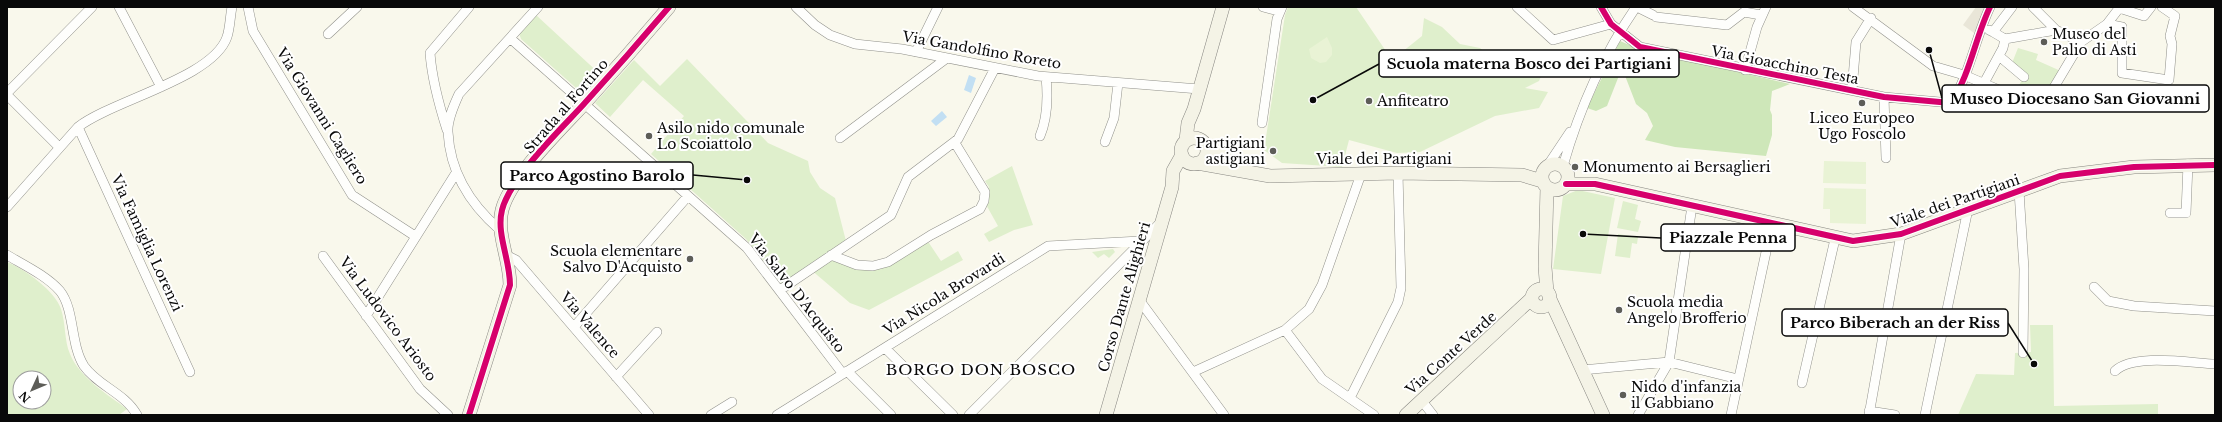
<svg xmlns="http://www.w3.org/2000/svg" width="2222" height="422" font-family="'Libre Baskerville',serif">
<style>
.green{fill:#dfefcc;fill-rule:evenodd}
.forest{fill:#cee7b9}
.pitch{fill:#e9f3d5}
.plaza{fill:#e9e6d8}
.water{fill:#c2dff3}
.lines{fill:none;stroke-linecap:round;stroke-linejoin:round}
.street-casing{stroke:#91918b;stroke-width:10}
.secondary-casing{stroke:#888782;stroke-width:14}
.street{stroke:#fefefc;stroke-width:9}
.secondary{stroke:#f4f3e6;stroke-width:13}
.cycleway-casing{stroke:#fff;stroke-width:8}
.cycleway{stroke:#d6006c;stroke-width:6}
.poi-dot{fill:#5d5d58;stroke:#fff;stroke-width:1.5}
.labels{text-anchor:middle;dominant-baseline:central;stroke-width:4;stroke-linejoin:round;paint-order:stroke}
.poi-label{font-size:14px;fill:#090909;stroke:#fff;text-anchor:start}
.street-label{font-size:14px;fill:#090909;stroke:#fff}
.neighbourhood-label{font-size:15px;letter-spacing:1px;fill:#090909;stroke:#fff}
.leader{fill:none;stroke:#090909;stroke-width:1.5}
.callout-dot{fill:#090909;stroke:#fff;stroke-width:1.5}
.callout{fill:#fff;stroke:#090909;stroke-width:1.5}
.callout-label{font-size:15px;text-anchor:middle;font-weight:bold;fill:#090909}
</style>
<rect width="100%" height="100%" fill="#f9f8ec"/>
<path class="green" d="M1288 7H1356L1392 60 1422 36 1424 18 1442 27 1460 44 1480 48 1511 75 1547 63 1539 81 1525 88 1548 92 1539 108 1495 116 1420 152 1397 153 1349 140 1342 167 1282 163 1264 150 1285 15Z
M536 15 602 76 584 95 521 39 519 33Z
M2018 48 2038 54 2036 60 2063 72 2045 95 2030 97 2016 90 2024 77 2012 63Z
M687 59 768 143 808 161 810 172 820 188 835 198 847 245 831 255 873 266 921 241 929 243 941 261 958 251 963 260 869 310 850 303 810 269 782 284 746 239 651 154 684 116 643 80 610 117 595 103 634 60 660 86Z
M1012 166 1033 225 1014 230 989 242 984 234 998 226 984 201 985 192 989 187 985 181Z
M1578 190 1615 198 1601 274 1553 269 1563 196Z
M1623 201 1638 205 1635 219 1641 221 1638 232 1617 228Z
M1618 234 1638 237 1637 244 1632 243 1630 258 1615 256Z
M1113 249 1115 252 1109 258 1104 254 1098 258 1092 252Z
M7 262C25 269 55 291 61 309 66 324 64 340 70 354 80 378 107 394 127 409L119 415H7ZM20 378H44V402H20Z
M2030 325H2053L2054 406 2158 404V415H1958L1976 374 2014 375 2015 353 2031 352Z"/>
<path class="forest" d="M1620 41 1639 49 1790 84 1772 91 1770 110 1772 115V135L1766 156 1675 147 1645 140 1653 126 1647 113 1636 104 1622 68 1607 106 1596 111 1587 108Z"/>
<path class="pitch" d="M1327 37 1332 48V55L1326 62 1320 63 1311 58 1309 49Z
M1824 161 1866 162V184L1823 183Z
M1824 188 1866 189V224L1830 223V209H1823Z"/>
<path class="plaza" d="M1976 7H1986L1974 33 1963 25Z"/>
<path class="water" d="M969 75 976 78 971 93 964 90Z
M942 111 947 117 936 126 931 121Z"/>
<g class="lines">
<g class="street-casing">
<path id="street" d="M119 7 161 87
M248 7 253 31 352 195 415 236
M796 7 815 25 830 35 855 44 902 49 1038 76 1199 89
M1263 7 1279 11
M1517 7 1553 40 1611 24
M1601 7 1611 24 1640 47 1884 97 1951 103C1970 75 1975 38 1990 7
M1637 7 1653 15
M1853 7 1933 66 1964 75 2034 105 2044 98 2053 89 2081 42 2107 24 2120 7
M2033 7 2056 30 2081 42
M2119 8 2144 16 2151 7
M1656 17 1727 25 1744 12 1761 15
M2107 24 2122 27V73L2169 80 2172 44 2170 36 2175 16 2162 7
M1989 30 1993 32 2012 7
M328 34 357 7
M510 38 747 248 843 374
M2005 39 2056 30
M916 52 938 7
M1999 56 2024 77
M1745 70 1757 27 1766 7
M1984 83 2003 48 2005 39 1993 32
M1852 90 1856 42 1871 18
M7 93 92 7
M7 95 59 147
M1884 97 1886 158
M1262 123 1277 19 1282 7
M78 127 190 372
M447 130C439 105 432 80 430 53L469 7
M1040 136C1048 117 1048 97 1046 77
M840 138 947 58
M1105 142 1114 118 1118 83
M1548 165 1570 132
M1563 166C1579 110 1603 55 1636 7
M2019 191 2024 269 2023 353
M7 207 78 127C113 100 213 78 227 37 230 28 230 17 232 7
M2170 213H2186L2188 164
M500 230C471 205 450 173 448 132 447 120 454 105 459 94L538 7
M7 255C24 265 47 276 60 291 75 310 70 344 84 366 98 386 125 393 137 415
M831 255 857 265 873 266 888 262 931 235 980 209 984 201 985 192 955 143
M323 256 420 389 448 415
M508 256 516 260 649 415
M2094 287 2108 301 2134 306 2215 311
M780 290 891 215 908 177 958 139 995 68
M1140 301 1224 415
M366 316 456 173
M574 327 688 196
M1285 330 1322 379 1374 415
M885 348 953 415
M1582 370 1669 362 1738 379
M847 371 891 415
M2115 371C2133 353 2190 363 2215 364
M1193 372 1285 330 1309 309 1322 285 1361 174
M616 377 657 332
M1802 383 1835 239
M1350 398 1398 302 1401 288 1398 173
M1422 401 1433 415
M1869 411 1895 415
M711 415 732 402
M777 415 1048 246 1140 241
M969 415 1162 221
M1638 415 1669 362 1692 206
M1731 415 1772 224
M1869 415 1901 234
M1925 415 1968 209"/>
</g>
<g class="secondary-casing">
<path id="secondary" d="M1181 151a13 13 0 1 1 26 0a13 13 0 1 1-26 0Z
M1186 140 1188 123 1194 109 1223 7
M1203 143 1216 149 1243 170
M1197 163 1270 176 1398 173 1522 175 1542 181
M1542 177a13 13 0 1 1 26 0a13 13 0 1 1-26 0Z
M1566 184H1595L1853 241 1901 234 2060 176 2134 167 2215 165
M1547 187 1545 267 1547 292
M1532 298a9 9 0 1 1 18 0a9 9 0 1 1-18 0Z
M1549 297 1603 415
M469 415 510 285C510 259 496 234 502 210 510 178 560 130 583 105 612 73 641 40 669 7
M1106 415 1172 187 1173 171 1182 155
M1406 415 1532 298"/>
</g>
<use href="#street" class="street"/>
<use href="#secondary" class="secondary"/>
<g class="cycleway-casing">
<path id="cycleway" d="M1601 7 1611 24 1640 47 1884 97 1951 103C1970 75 1975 38 1990 7
M1566 184H1595L1853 241 1901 234 2060 176 2134 167 2215 165
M469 415 510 285C510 259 496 234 502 210 510 178 560 130 583 105 612 73 641 40 669 7"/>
</g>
<use href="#cycleway" class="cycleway"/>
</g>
<g class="poi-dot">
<circle cx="2044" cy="42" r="4"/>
<circle cx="1369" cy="101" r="4"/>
<circle cx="1862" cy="103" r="4"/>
<circle cx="649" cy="136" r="4"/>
<circle cx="1273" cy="151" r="4"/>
<circle cx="1575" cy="167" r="4"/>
<circle cx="690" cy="259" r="4"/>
<circle cx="1619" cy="310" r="4"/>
<circle cx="1623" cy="395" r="4"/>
</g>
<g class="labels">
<g class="poi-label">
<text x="2052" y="34">Museo del<tspan x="2052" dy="16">Palio di Asti</tspan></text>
<text x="1377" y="101">Anfiteatro</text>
<text x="1862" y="118" text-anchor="middle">Liceo Europeo<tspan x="1862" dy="16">Ugo Foscolo</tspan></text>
<text x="657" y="128">Asilo nido comunale<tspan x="657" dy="16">Lo Scoiattolo</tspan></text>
<text x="1265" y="143" text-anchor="end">Partigiani<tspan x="1265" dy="16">astigiani</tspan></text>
<text x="1583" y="167">Monumento ai Bersaglieri</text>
<text x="682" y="251" text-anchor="end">Scuola elementare<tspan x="682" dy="16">Salvo D'Acquisto</tspan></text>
<text x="1627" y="302">Scuola media<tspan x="1627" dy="16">Angelo Brofferio</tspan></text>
<text x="1631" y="387">Nido d'infanzia<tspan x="1631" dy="16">il Gabbiano</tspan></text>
</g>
<g class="street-label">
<text transform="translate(982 50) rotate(10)">Via Gandolfino Roreto</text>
<text transform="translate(1785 65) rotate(11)">Via Gioacchino Testa</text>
<text transform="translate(566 106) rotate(-49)">Strada al Fortino</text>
<text transform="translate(322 116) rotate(58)">Via Giovanni Cagliero</text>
<text x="1384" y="159">Viale dei Partigiani</text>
<text transform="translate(1955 201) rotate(-19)">Viale dei Partigiani</text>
<text transform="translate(147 243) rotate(65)">Via Famiglia Lorenzi</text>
<text transform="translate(797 293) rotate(52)">Via Salvo D'Acquisto</text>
<text transform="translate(944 294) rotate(-32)">Via Nicola Brovardi</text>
<text transform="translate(1124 297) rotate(-74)">Corso Dante Alighieri</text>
<text transform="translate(388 319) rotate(53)">Via Ludovico Ariosto</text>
<text transform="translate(590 325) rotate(49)">Via Valence</text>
<text transform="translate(1451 353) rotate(-42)">Via Conte Verde</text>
</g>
<g class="neighbourhood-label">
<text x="981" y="369">BORGO DON BOSCO</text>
</g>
</g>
<path class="leader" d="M1313 100L1379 64M1929 50L1942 98M747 180L693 175M1583 234L1661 238M2034 364L2008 323"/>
<g class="callout-dot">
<circle cx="1313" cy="100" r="4"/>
<circle cx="1929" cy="50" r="4"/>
<circle cx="747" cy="180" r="4"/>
<circle cx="1583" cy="234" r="4"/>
<circle cx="2034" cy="364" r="4"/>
</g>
<g class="callout">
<rect x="1379" y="50" width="300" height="27" rx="4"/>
<rect x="1942" y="85" width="267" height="27" rx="4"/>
<rect x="501" y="162" width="192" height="27" rx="4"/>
<rect x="1661" y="224" width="134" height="27" rx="4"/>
<rect x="1782" y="309" width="226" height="27" rx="4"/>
</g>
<g class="callout-label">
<text x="1529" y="69">Scuola materna Bosco dei Partigiani</text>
<text x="2075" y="104">Museo Diocesano San Giovanni</text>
<text x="597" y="181">Parco Agostino Barolo</text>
<text x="1728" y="243">Piazzale Penna</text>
<text x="1895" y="328">Parco Biberach an der Riss</text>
</g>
<rect width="2222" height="422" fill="none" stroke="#090909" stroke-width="16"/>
<g transform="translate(32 390) rotate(226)"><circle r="19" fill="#ffffff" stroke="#9d9d9d"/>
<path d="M0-3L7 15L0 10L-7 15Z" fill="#5d5d58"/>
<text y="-6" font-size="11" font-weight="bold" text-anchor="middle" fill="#090909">N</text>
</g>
</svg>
